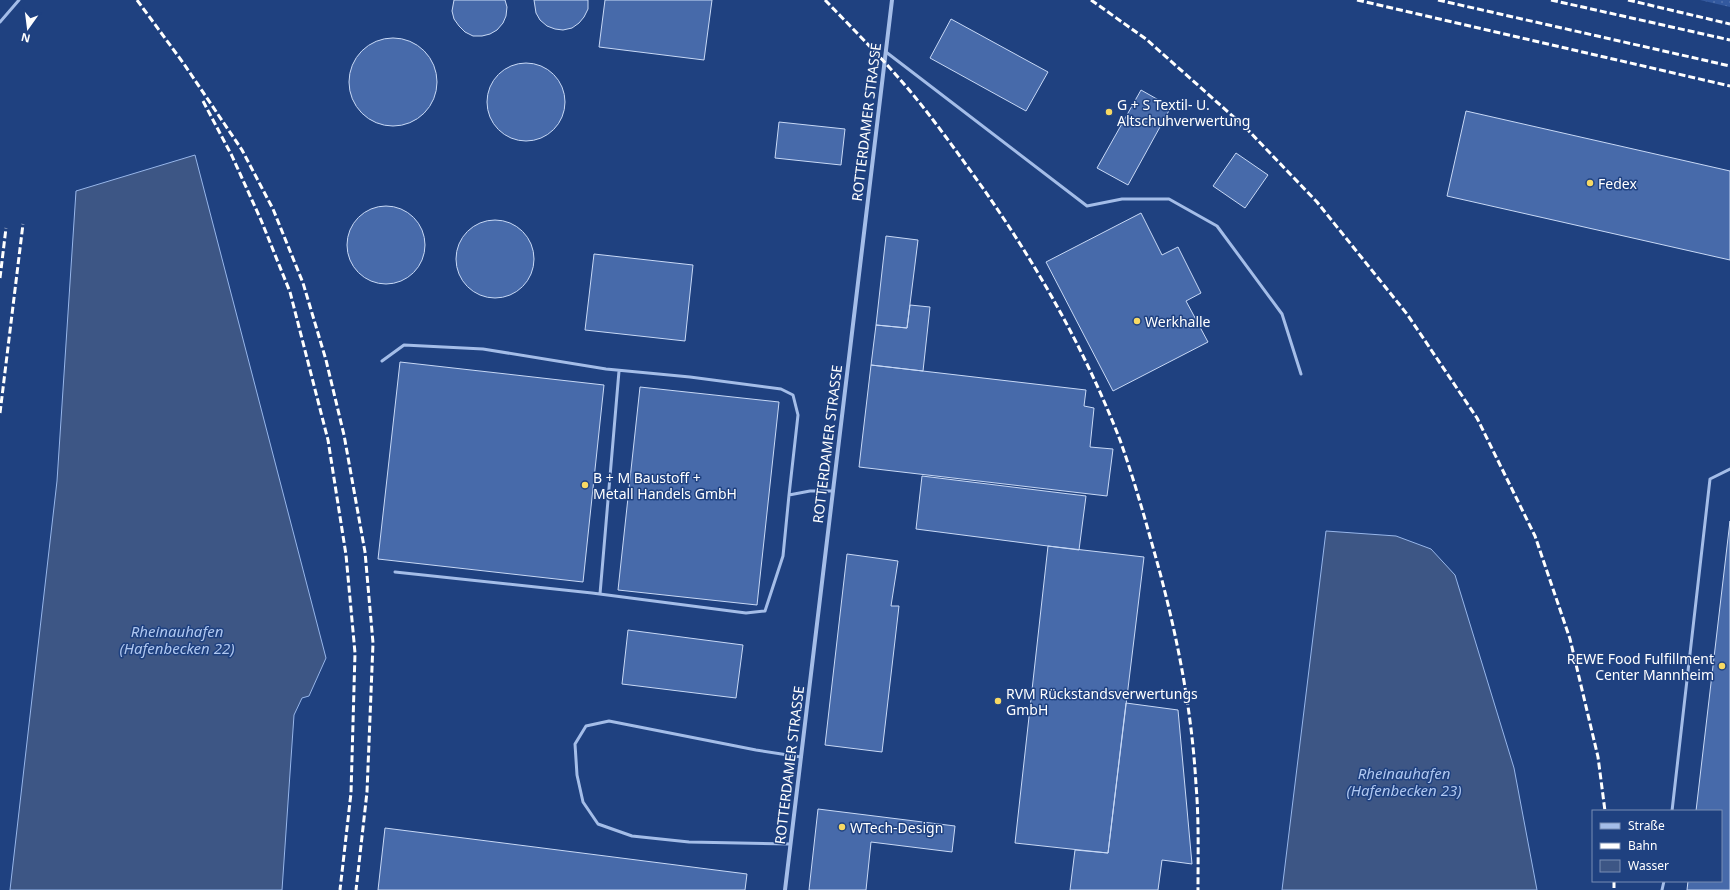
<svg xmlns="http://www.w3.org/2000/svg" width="1730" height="890" font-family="'Noto Sans',sans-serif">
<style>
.grass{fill:url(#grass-dots)}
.water{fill:#3d5685;stroke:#97b6ea}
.building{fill:#476aaa;stroke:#c8d9f6}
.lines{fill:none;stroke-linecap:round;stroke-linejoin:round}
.service{stroke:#a4bde8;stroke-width:3}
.minor{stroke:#a4bde8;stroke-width:4}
.rail{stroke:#fff;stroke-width:3;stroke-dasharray:7 3;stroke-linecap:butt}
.poi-dot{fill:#f7d964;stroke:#1f4180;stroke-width:1.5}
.labels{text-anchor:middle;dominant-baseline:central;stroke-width:3;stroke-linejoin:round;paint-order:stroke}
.poi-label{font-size:14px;fill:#fff;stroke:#1f4180;text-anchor:start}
.street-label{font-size:14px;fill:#fff;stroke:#1f4180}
.water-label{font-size:15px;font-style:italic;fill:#afc7f0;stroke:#1f4180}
</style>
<defs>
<pattern id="grass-dots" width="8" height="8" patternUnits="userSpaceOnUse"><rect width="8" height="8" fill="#33599f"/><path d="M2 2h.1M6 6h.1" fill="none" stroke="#5272ad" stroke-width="1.8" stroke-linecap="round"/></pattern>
</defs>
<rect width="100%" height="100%" fill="#1f4180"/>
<path class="grass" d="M1700 0H1730V7Z"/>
<path class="water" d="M195 155 326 658 309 696 302 698 294 715 282 890H10L57 481 76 191Z
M1326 531 1396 536 1431 549 1455 575 1514 768 1537 890H1282Z"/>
<path class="building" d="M454 0H505L507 7 506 16 503 23 497 30 490 34 482 36H473L465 32 459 26 454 19 452 11Z
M534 0H588V9L584 17 579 23 572 28 563 30 555 29 547 26 540 20 536 13Z
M605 0H712L704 60 599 47Z
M951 19 1048 72 1026 111 930 58Z
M349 82a44 44 0 1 1 88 0a44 44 0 1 1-88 0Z
M487 102a39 39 0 1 1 78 0a39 39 0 1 1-78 0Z
M1141 90 1171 107 1128 185 1097 168Z
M1466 111 1730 171V260L1447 196Z
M779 122 845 129 841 165 775 158Z
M1236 153 1268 175 1245 208 1213 186Z
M347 245a39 39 0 1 1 78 0a39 39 0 1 1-78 0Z
M1141 213 1162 255 1178 247 1201 293 1186 301 1208 342 1113 391 1046 262Z
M456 259a39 39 0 1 1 78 0a39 39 0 1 1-78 0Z
M886 236 918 240 907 328 876 325Z
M594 254 693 265 685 341 585 330Z
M910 305 930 307 923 371 871 365 876 325 907 328Z
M400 362 604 385 583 582 378 559Z
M871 365 1086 390 1084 406 1094 408 1090 447 1113 449 1107 496 859 467Z
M640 387 779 402 757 605 618 590Z
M922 476 1086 496 1079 550 916 529Z
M1730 521V890H1687L1688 881H1721V811H1696Z
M1048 546 1144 557 1108 853 1015 843Z
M847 554 898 561 891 606H899L882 752 825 745Z
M628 630 743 645 736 698 622 684Z
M1126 703 1178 710 1192 864 1162 860 1158 890H1070L1075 850 1108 853Z
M818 809 955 826 952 852 871 842 866 890H809Z
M385 828 747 874 745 890H378Z"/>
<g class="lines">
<path class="service" d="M0 22 19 0
M886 52 1087 206 1122 199H1169L1217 226 1282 314 1301 374
M382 361 404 345 483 349 606 369 690 377 781 389 793 395 798 415 789 495
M395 572 592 593 746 613 765 611 783 556 789 495 810 491H833
M600 594 619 371
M1672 811 1710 479 1730 469
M790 844 689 842 632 836 598 824 583 802 577 775 575 744 586 726 609 721 756 750 801 757
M1662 890 1664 881"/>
<path class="minor" d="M785 890 892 0"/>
<path class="rail" d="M137 0 184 64 242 150 273 209 303 283 326 360 344 435 365 552 373 643 367 792 356 890
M825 0C854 30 883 59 910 91 930 115 949 141 967 166 1029 251 1082 342 1120 440 1135 482 1147 526 1159 569 1178 640 1192 712 1196 785 1199 820 1198 855 1198 890
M1091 0 1146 39 1245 127 1317 202 1407 314 1477 418 1535 536 1570 639 1598 757 1605 811
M1357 0 1730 86
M1438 0 1730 66
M1551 0 1730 40
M1628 0 1730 24
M203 101 232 156 261 220 290 292 328 440 346 555 355 653 351 793 340 890
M0 278 6 228
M0 413 23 224
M1614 881V890"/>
</g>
<g class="poi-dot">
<circle cx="1109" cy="112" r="4"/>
<circle cx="1590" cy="183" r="4"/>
<circle cx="1137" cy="321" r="4"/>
<circle cx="585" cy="485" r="4"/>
<circle cx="1722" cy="666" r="4"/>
<circle cx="998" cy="701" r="4"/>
<circle cx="842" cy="827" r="4"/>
</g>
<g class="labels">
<g class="poi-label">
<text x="1117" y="104">G + S Textil- U.<tspan x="1117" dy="16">Altschuhverwertung</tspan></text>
<text x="1598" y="183">Fedex</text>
<text x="1145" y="321">Werkhalle</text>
<text x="593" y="477">B + M Baustoff +<tspan x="593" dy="16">Metall Handels GmbH</tspan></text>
<text x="1714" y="658" text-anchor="end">REWE Food Fulfillment<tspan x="1714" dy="16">Center Mannheim</tspan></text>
<text x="1006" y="693">RVM Rückstandsverwertungs<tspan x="1006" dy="16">GmbH</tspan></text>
<text x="850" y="827">WTech-Design</text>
</g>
<g class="street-label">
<text transform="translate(866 122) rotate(-83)">ROTTERDAMER STRASSE</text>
<text transform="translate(827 444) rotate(-83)">ROTTERDAMER STRASSE</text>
<text transform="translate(789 765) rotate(-83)">ROTTERDAMER STRASSE</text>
</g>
<g class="water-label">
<text x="177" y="631">Rheinauhafen<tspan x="177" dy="17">(Hafenbecken 22)</tspan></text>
<text x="1404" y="773">Rheinauhafen<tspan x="1404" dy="17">(Hafenbecken 23)</tspan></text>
</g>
</g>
<rect x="1592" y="810" width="130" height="72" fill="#1f4180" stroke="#798db3"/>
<rect x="1600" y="823" width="20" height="6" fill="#a4bde8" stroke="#798db3"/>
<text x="1628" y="830" font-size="12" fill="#ffffff">Straße</text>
<rect x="1600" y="843" width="20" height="6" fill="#ffffff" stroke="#798db3"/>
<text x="1628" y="850" font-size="12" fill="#ffffff">Bahn</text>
<rect x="1600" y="860" width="20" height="12" fill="#3d5685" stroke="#798db3"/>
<text x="1628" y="870" font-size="12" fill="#ffffff">Wasser</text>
<g transform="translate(28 28) rotate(194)" stroke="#1f4180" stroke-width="3" paint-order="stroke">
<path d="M0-3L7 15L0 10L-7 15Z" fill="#ffffff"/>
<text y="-6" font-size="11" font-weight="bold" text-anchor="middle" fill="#ffffff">N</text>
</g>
</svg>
